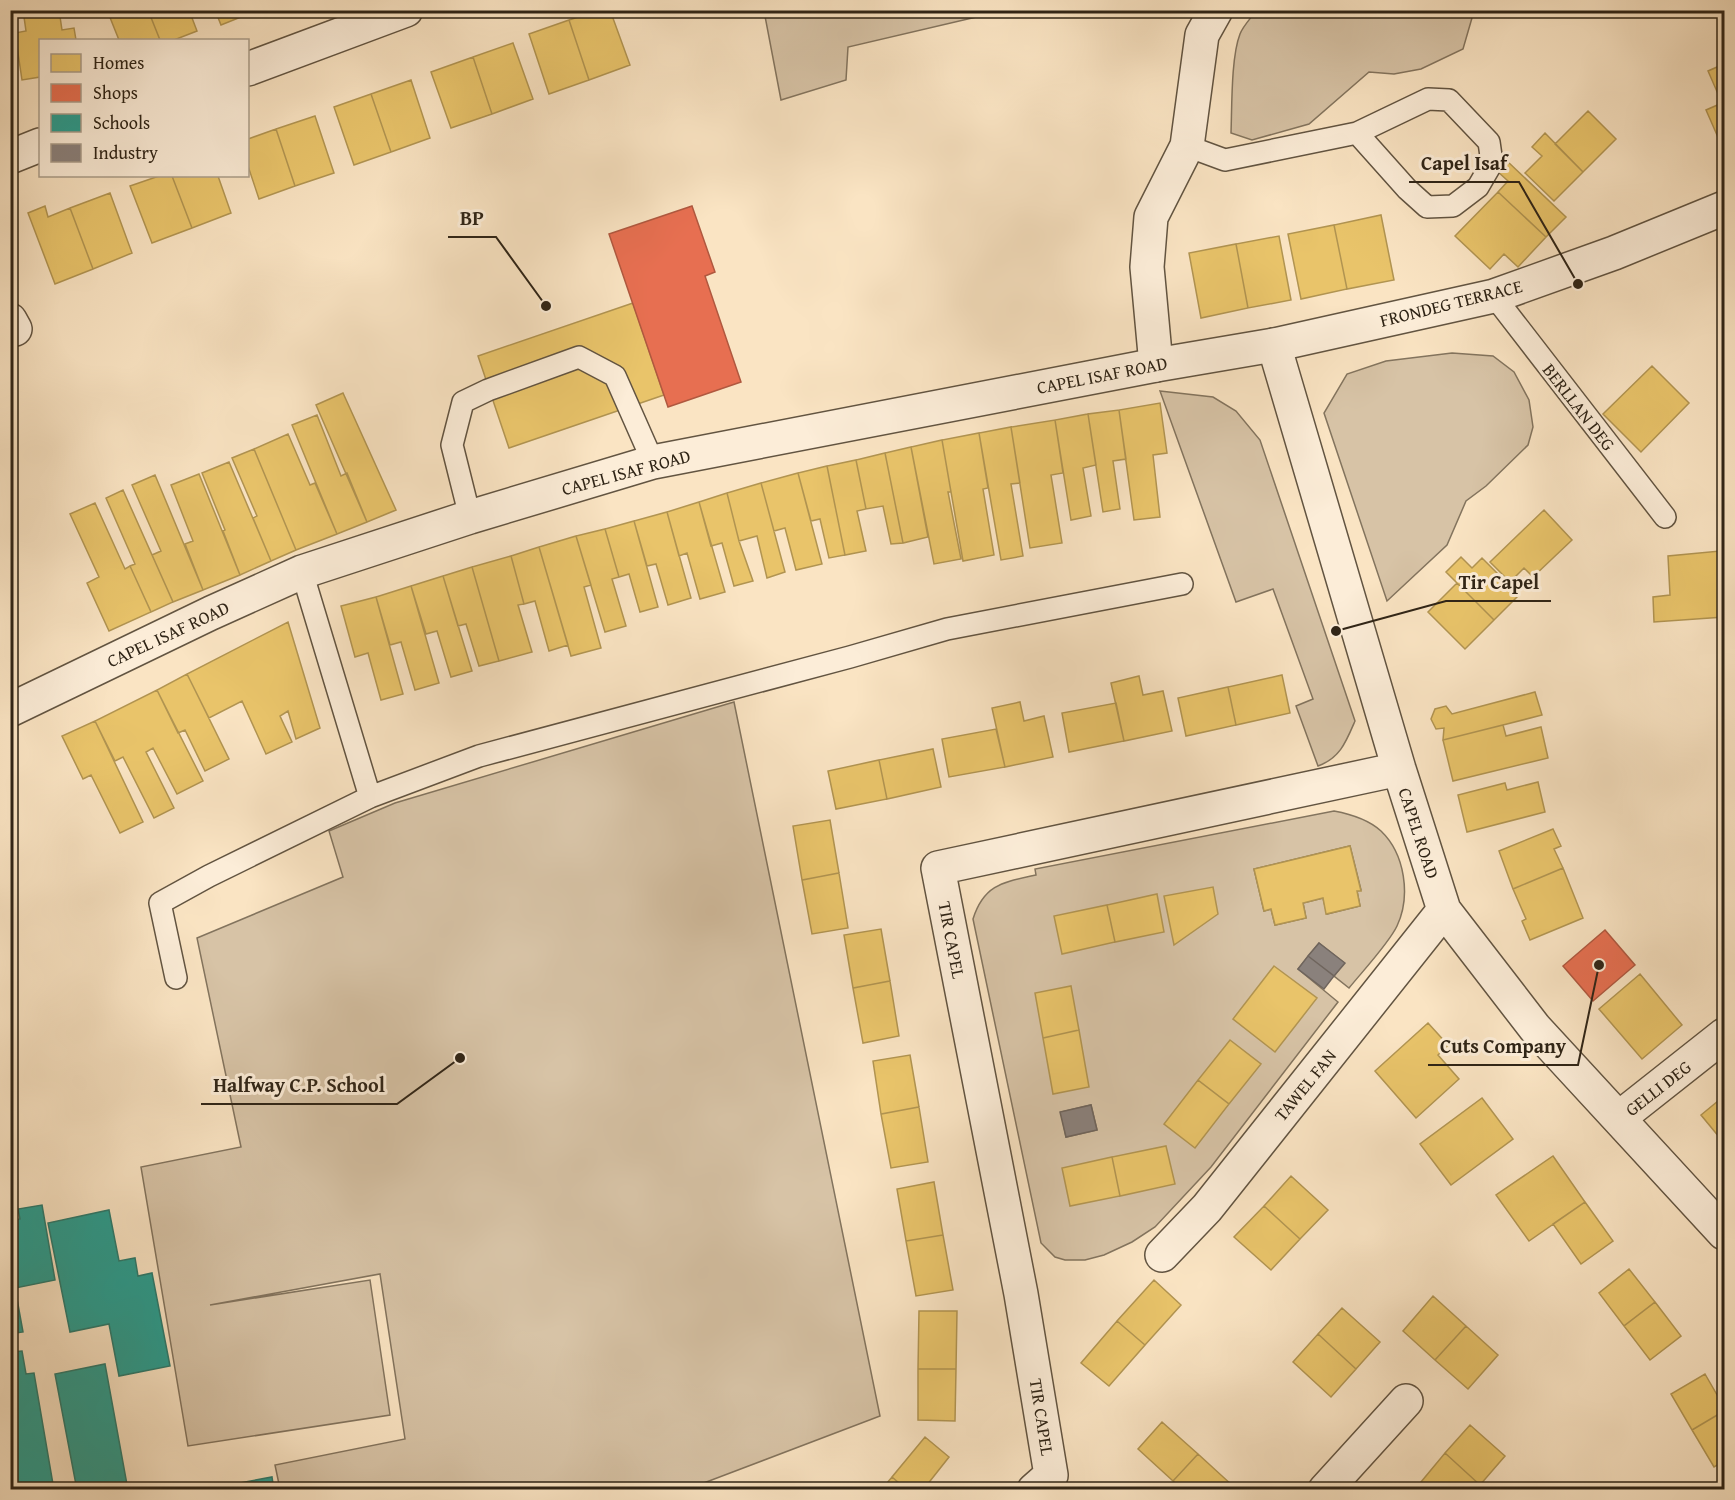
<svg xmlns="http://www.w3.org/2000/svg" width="1735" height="1500" font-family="'Gentium Book Plus',serif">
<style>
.green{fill:#d7c3a6;stroke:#83745e;stroke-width:1.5;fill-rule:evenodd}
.homes{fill:#e9c46a;stroke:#b19451;stroke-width:1.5}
.shops{fill:#e76f51;stroke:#b0583f;stroke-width:1.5}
.schools{fill:#2a9d8f;stroke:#2c796b;stroke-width:1.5}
.industry{fill:#8a817c;stroke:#6f655d;stroke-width:1.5}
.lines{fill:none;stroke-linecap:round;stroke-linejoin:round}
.service-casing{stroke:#625441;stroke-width:24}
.minor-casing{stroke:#625441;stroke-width:36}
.tertiary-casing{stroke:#625441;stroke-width:36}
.service{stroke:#fcedd8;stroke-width:21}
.minor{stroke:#fcedd8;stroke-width:33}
.tertiary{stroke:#fcedd8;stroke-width:33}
.labels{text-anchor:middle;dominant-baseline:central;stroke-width:6;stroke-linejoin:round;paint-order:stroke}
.street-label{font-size:18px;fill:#2f2416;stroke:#fcedd8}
.leader{fill:none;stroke:#2f2416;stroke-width:2}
.callout-dot{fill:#2f2416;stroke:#fcedd8;stroke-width:2}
.callout-label{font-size:20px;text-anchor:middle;font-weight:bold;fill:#2f2416;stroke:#fcedd8;stroke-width:6;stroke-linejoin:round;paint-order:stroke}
</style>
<rect width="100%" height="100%" fill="#fae4c3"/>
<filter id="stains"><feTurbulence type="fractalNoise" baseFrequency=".00333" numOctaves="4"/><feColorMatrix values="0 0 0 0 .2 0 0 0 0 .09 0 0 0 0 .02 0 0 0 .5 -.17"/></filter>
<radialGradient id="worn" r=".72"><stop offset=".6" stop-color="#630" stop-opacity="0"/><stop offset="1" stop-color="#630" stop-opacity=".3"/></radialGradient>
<path class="green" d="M764 11V10L1002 11 848 47 846 80 781 100Z
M1256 11V10L1474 11 1463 49 1421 69 1394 74 1369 72 1309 124 1252 140 1231 133C1232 107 1231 57 1240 34 1243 26 1251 18 1256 11Z
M1452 353 1493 356 1514 372 1529 400 1533 427 1528 445 1486 486 1466 501 1447 545 1387 601 1324 413 1347 374 1386 361Z
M1160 391 1213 397 1236 411 1260 440 1355 721C1346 742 1340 758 1318 766L1296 706 1313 699 1273 589 1236 602Z
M734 702 880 1416 688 1489H280L275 1465 405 1439 380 1274 210 1305 370 1280 390 1415 188 1446 141 1167 241 1147 197 938 343 877 329 831 395 803Z
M1334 811C1350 814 1369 820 1381 831 1405 854 1411 896 1397 926 1389 943 1362 972 1349 988L1334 976 1344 963 1319 943 1298 969 1338 1002 1211 1167 1155 1227 1132 1242 1104 1255 1085 1260H1065L1055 1257 1041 1243 973 919C984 884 1004 882 1036 875L1035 869ZM1350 846 1361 890 1357 891 1360 906 1327 914 1323 898 1303 903 1306 918 1275 925 1271 909 1264 911 1254 869ZM1091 1105 1097 1130 1066 1137 1061 1112Z"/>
<path class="homes" d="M23 10H59L62 30 74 28 76 40H40V77L22 80 15 33 26 31Z
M107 10H148L160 40H119Z
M148 10H189L197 31 174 40H160Z
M215 10H256V11L221 25Z
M600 10H610L630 65 589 80 569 20Z
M569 20 589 80 549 94 529 34Z
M513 43 533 99 492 114 473 57Z
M473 57 492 114 451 128 431 72Z
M1724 64V151L1706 110 1722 103 1708 71Z
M411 80 430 138 391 152 371 94Z
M371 94 391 152 354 165 334 107Z
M1588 111 1616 139 1583 172 1555 144Z
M315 116 334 173 295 186 276 129Z
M276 129 295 186 259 199 248 166V139Z
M1545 133 1583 172 1554 201 1525 173 1542 156 1532 147Z
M1507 161 1566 217 1546 237 1498 192 1508 181 1497 171Z
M159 176H172L192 228 152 243 130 186Z
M172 176H218L231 213 192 228Z
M1498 192 1546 237 1518 267 1504 254 1490 269 1455 236Z
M110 193 132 253 93 269 70 208Z
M45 206 48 217 70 208 93 269 55 284 28 213Z
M1381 215 1394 280 1347 289 1334 225Z
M1334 225 1347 289 1301 299 1288 234Z
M1279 236 1291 300 1248 308 1236 244Z
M1236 244 1248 308 1201 318 1189 253Z
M633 303 664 395 509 448 478 356Z
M1652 366 1689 403 1641 452 1603 414Z
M343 393 396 510 367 522 316 405Z
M1160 403 1167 453 1153 455 1160 517 1134 520 1119 410Z
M1119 410 1126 459 1113 461 1120 509 1103 512 1088 414Z
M1088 414 1096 465 1083 468 1091 516 1071 520 1055 420Z
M317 415 341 476 347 473 367 522 337 534 292 425Z
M1055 420 1063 473 1051 475 1062 543 1030 548 1011 427Z
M1011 427 1020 483 1011 484 1023 556 1001 560 979 433Z
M979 433 988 488 983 489 994 555 963 561 942 440Z
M288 434 310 485 315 483 337 534 296 550 254 449Z
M942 440 951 492H948L961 559 934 564 911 447Z
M911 447 928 537 903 543 885 453Z
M254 449 296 550 271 561 253 518 257 516 232 458Z
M885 453 903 543 891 544 883 506 866 509 856 460Z
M856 460 866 509 857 511 866 551 845 555 827 466Z
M229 462 271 561 240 575 223 531 225 530 202 473Z
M827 466 845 555 829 558 820 519 811 521 798 473Z
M798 473 822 564 796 570 785 528 774 531 761 483Z
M199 474 240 575 203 590 185 544 193 541 171 485Z
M155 475 203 590 173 602 152 555 161 551 132 485Z
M761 483 785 572 767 578 757 536 739 541 727 493Z
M123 490 173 602 151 612 130 566 135 564 106 498Z
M727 493 739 541 753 581 734 586 722 543 711 546 699 502Z
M699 502 725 592 700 599 687 553 679 556 667 512Z
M95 503 125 569 130 566 151 612 109 631 87 583 99 577 70 514Z
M1544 510 1572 540 1533 577 1524 568 1510 582 1490 562Z
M667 512 691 598 668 605 656 564 647 566 634 521Z
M634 521 658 607 640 612 629 574 619 577 605 529Z
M605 529 619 577 612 579 626 626 605 632 576 536Z
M576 536 591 585 584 587 601 648 571 656 539 547Z
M539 547 568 645 549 651 535 601 524 604 511 556Z
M1720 551V557H1724V617L1654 622 1653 597 1670 595 1668 556Z
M511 556 524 604 518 605 532 652 499 661 472 567Z
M1461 557 1472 568 1482 558 1519 595 1494 620 1446 572Z
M472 567 499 661 479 666 466 624 458 626 443 576Z
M443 576 472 671 451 677 437 631 426 634 411 586Z
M1457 583 1494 620 1465 649 1428 612Z
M411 586 439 683 415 690 401 642 390 645 376 597Z
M376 597 403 694 381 700 368 653 355 657 341 606Z
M288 622 320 728 296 739 288 711 280 716 292 742 266 754 242 701 209 718 187 674Z
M187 674 229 759 205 771 185 730 178 733 157 690Z
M1282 675 1290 713 1236 725 1228 687Z
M1139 676 1143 695 1163 691 1172 731 1124 741 1111 683Z
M1228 687 1236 725 1186 736 1178 698Z
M157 690 203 781 177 794 153 748 146 752 174 808 154 818 123 757 115 761 95 721Z
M1535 692 1542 715 1503 725 1443 740 1444 728 1436 729 1431 719 1435 709 1446 706 1452 714Z
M1020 702 1024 721 1044 716 1053 757 1005 767 992 708Z
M1116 703 1124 741 1069 752 1062 713Z
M95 721 143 822 120 833 91 775 83 779 62 736Z
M1503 725 1506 736 1541 727 1548 758 1453 781 1443 740Z
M996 729 1005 767 949 777 942 739Z
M933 749 941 787 887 799 879 760Z
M879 760 887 799 836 809 828 771Z
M1538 782 1545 812 1467 832 1458 795 1505 783 1507 790Z
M830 820 839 873 802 880 793 826Z
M1553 829 1561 846 1554 849 1563 868 1513 889 1499 851Z
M1350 846 1361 891H1357L1360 906 1326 914 1323 898 1303 903 1306 918 1275 925 1271 909 1264 911 1254 869Z
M1563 868 1583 918 1530 940 1522 921 1526 919 1513 889Z
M839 873 848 928 812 934 802 880Z
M1213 887 1218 914 1174 945 1164 896Z
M1157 894 1164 932 1115 942 1107 905Z
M1107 905 1115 942 1062 954 1054 916Z
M881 929 890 981 853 988 844 935Z
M1274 966 1317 998 1275 1052 1233 1019Z
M1640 974 1682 1025 1642 1059 1599 1009Z
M890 981 899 1036 863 1043 853 988Z
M1071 986 1079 1030 1043 1038 1035 993Z
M1428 1023 1448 1045 1438 1055 1459 1079 1416 1118 1375 1071Z
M1079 1030 1089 1087 1053 1094 1043 1038Z
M1230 1040 1261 1064 1229 1104 1198 1080Z
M910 1055 919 1107 881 1114 873 1061Z
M1198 1080 1229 1104 1195 1148 1164 1124Z
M1724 1096V1143L1701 1115Z
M1482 1098 1513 1139 1451 1185 1420 1144Z
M919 1107 928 1162 891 1168 881 1114Z
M1166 1146 1175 1184 1120 1196 1112 1157Z
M1553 1156 1585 1202 1529 1241 1496 1195Z
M1112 1157 1120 1196 1070 1206 1062 1168Z
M1291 1176 1328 1210 1300 1239 1264 1206Z
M934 1182 943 1235 906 1241 897 1189Z
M1585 1202 1613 1241 1581 1264 1553 1224Z
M1264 1206 1300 1239 1271 1270 1234 1237Z
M943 1235 953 1290 916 1296 906 1241Z
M1629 1269 1655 1302 1624 1326 1599 1293Z
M1154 1280 1181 1305 1145 1345 1117 1321Z
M1433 1296 1466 1326 1435 1360 1403 1331Z
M1655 1302 1681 1336 1650 1360 1624 1326Z
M1342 1308 1380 1342 1356 1369 1318 1334Z
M919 1311H957L956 1369H918Z
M1117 1321 1145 1345 1109 1386 1081 1363Z
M1466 1326 1498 1355 1468 1389 1435 1360Z
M1318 1334 1356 1369 1331 1397 1293 1362Z
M918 1369H956L955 1421 918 1420Z
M1705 1374 1724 1407V1411L1692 1430 1671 1394Z
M1724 1411V1461L1714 1467 1692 1430Z
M1162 1422 1198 1454 1173 1481 1138 1449Z
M1470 1425 1505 1456 1480 1485 1445 1453Z
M925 1437 949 1457 923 1490H907L892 1477Z
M1445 1453 1480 1485 1476 1490H1430L1421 1482Z
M1198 1454 1233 1486 1230 1490H1182L1173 1481Z
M892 1477 907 1490H881Z"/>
<path class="shops" d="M692 206 715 272 705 276 741 382 668 407 609 234Z
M1605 930 1635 965 1593 1001 1563 966Z"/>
<path class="schools" d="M42 1205 55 1280 15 1288 23 1332 10 1334V1221L20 1219 18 1209Z
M109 1210 119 1261 135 1258 138 1276 152 1273 170 1366 119 1376 109 1324 70 1332 48 1223Z
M22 1351 26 1374 34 1373 54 1490H10V1352Z
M105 1364 128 1490H77L55 1374Z
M272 1477 274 1490H202Z"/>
<path class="industry" d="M1319 943 1345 963 1334 976 1308 956Z
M1308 956 1334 976 1324 989 1298 969Z
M1091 1105 1097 1130 1066 1137 1060 1112Z"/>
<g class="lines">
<g class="service-casing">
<path id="service" d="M1187 146 1225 160 1357 133 1428 99 1449 100 1489 142 1492 163 1478 187 1453 206 1427 207 1407 189 1357 133
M1494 296 1665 517
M470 517 452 445 463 402 488 390 579 357 615 376 653 462
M302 572 370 797
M176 978 160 903 209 876 370 797 479 756 850 657 947 629 1182 584"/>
</g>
<g class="minor-casing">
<path id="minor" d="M248 69 406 10
M10 157 40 145
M10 320 15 329
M1274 345 1399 769 1444 910 1535 1028 1724 1233
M1156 365 1147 267 1151 217 1187 146 1202 35 1216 10
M1619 1118 1724 1035
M1162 1255 1207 1208 1444 910
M1034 1490 1051 1475 1021 1294 938 868 1399 769
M1325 1490 1406 1401"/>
</g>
<g class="tertiary-casing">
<path id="tertiary" d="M10 710 211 613 302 572 470 517 653 462 1156 365 1274 345 1494 296 1614 253 1724 208"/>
</g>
<use href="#service" class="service"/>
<use href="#minor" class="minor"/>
<use href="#tertiary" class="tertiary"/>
</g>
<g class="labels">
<g class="street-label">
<text transform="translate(1451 303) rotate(-14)">FRONDEG TERRACE</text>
<text transform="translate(1102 375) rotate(-11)">CAPEL ISAF ROAD</text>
<text transform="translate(1579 407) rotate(52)">BERLLAN DEG</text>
<text transform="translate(626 472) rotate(-15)">CAPEL ISAF ROAD</text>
<text transform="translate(168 634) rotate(-25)">CAPEL ISAF ROAD</text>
<text transform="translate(1419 833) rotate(72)">CAPEL ROAD</text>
<text transform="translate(952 940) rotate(79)">TIR CAPEL</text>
<text transform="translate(1305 1085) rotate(-51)">TAWEL FAN</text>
<text transform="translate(1658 1088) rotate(-38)">GELLI DEG</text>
<text transform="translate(1042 1417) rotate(81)">TIR CAPEL</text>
</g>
</g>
<path class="leader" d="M1578 284L1519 182H1409M546 306L496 237H448M1336 631L1446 601H1551M1599 965L1578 1065H1428M460 1058L397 1104H201"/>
<g class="callout-dot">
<circle cx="1578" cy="284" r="6"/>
<circle cx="546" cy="306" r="6"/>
<circle cx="1336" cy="631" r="6"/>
<circle cx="1599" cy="965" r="6"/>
<circle cx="460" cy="1058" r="6"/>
</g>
<g class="callout-label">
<text x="1464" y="170">Capel Isaf</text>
<text x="472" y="225">BP</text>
<text x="1499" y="589">Tir Capel</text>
<text x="1503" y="1053">Cuts Company</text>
<text x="299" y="1092">Halfway C.P. School</text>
</g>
<rect width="1735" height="1500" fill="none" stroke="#fae4c3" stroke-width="36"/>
<rect x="12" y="12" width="1711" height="1476" fill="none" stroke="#2f2416" stroke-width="3"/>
<rect x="18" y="18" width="1699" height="1464" fill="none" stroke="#2f2416" stroke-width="1.5"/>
<rect x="39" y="39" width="210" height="138" fill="#fcedd8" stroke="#aa9d8a" stroke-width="1.5"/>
<rect x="51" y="54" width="30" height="18" fill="#e9c46a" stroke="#aa9d8a" stroke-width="1.5"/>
<text x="93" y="69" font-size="18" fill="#2f2416">Homes</text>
<rect x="51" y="84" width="30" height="18" fill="#e76f51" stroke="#aa9d8a" stroke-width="1.5"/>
<text x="93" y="99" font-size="18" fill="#2f2416">Shops</text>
<rect x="51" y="114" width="30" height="18" fill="#2a9d8f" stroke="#aa9d8a" stroke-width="1.5"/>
<text x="93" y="129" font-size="18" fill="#2f2416">Schools</text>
<rect x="51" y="144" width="30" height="18" fill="#8a817c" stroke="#aa9d8a" stroke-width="1.5"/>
<text x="93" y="159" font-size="18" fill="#2f2416">Industry</text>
<rect width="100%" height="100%" filter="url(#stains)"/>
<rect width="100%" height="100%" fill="url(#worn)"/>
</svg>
